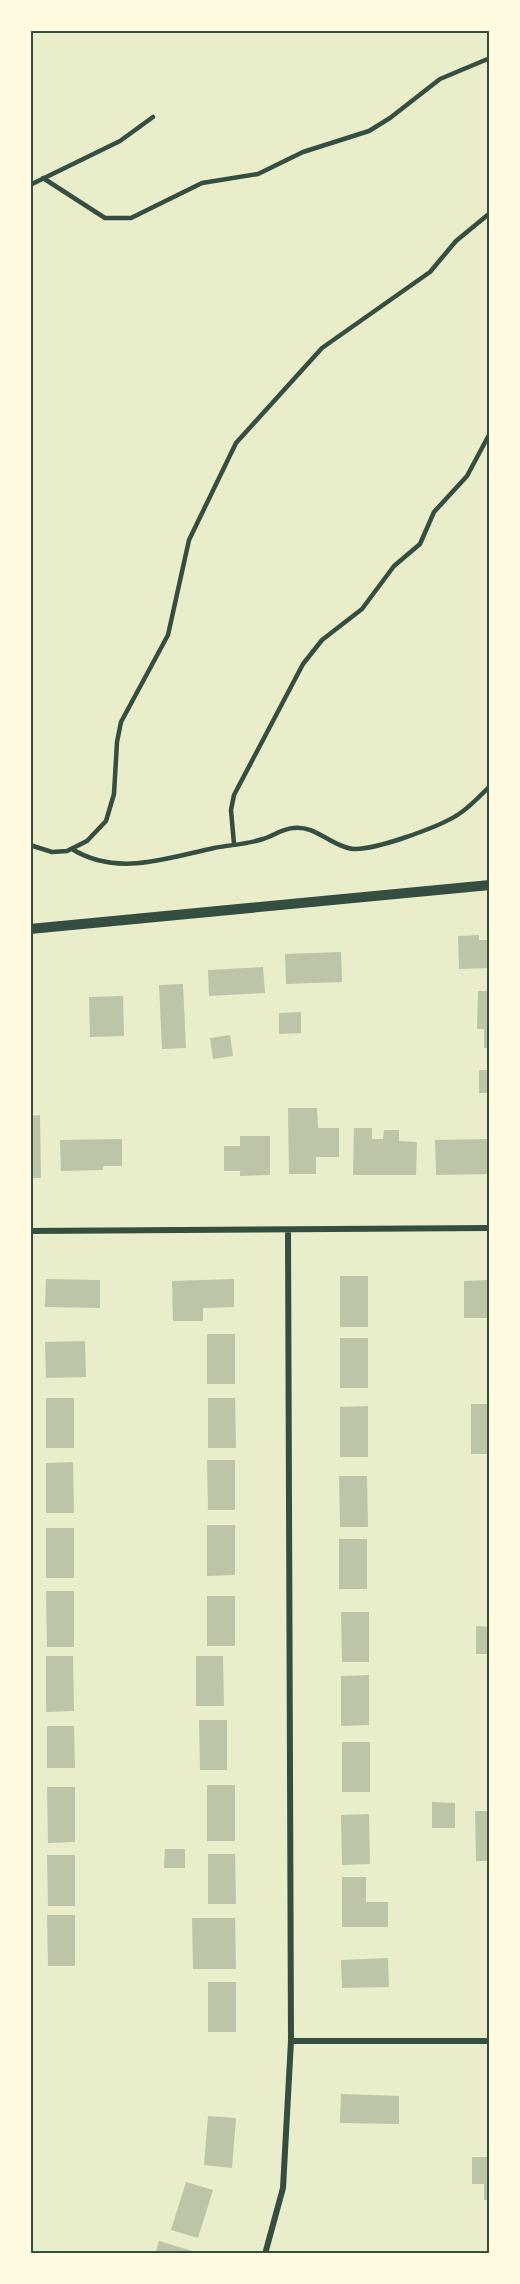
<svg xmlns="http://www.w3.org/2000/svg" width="520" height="2284" font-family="Barlow,sans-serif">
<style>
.building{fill:#bcc5a7}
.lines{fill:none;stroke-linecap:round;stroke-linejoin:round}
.service{stroke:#344e41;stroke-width:4.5}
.minor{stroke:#344e41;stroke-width:6}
.tertiary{stroke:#344e41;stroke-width:10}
.neatline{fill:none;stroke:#344e41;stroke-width:2}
</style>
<rect width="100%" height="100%" fill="#e9edc9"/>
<path class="building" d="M479 935V940H490V968L459 969 458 936Z
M341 952 342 982 286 984 285 954Z
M263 967 265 993 209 996 208 970Z
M183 984 186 1048 162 1049 159 985Z
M478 991H490V1048H484V1029H477Z
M123 996 124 1036 90 1037 89 997Z
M301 1012V1033L279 1034V1013Z
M230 1035 233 1056 213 1059 210 1038Z
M479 1070H490V1093H479Z
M288 1108H317L318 1128H339V1157H316V1174H289Z
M40 1115 41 1178H30V1116Z
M354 1128H372V1139H383L384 1130H399V1141L417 1142 416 1175H353Z
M240 1136H270V1175L240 1176V1171H224V1146H240Z
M122 1139V1166H103V1170L61 1171 60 1140Z
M490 1139V1168H487V1174L436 1175 435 1140Z
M340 1276H368V1327H340Z
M46 1279 100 1280V1308L45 1307Z
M234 1279V1307L203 1308V1321H173L172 1281Z
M490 1280V1318H464V1281Z
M207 1334H235V1384H207Z
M340 1338H368V1388H340Z
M85 1341 86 1377 46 1378 45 1342Z
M46 1398H74V1448H46Z
M208 1398H235L236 1448H208Z
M471 1404H490V1454H471Z
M368 1406V1457H340V1407Z
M207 1460H235V1510H208Z
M73 1462 74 1513H46V1463Z
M339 1476H367L368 1527H340Z
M207 1525H235V1575L207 1576Z
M46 1528H74V1578H46Z
M339 1539H367V1589H339Z
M46 1591H74V1647H47Z
M207 1596H235V1646H207Z
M341 1612H369V1662H342Z
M476 1626 490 1627V1654H476Z
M46 1656H73L74 1711 46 1712Z
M196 1656H223L224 1706H196Z
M369 1675V1725L341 1726V1676Z
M199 1720H227V1770H200Z
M47 1726H74L75 1768H47Z
M342 1742H370V1792H342Z
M207 1785H235V1841H207Z
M47 1787H75V1842L48 1843Z
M432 1802 455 1803V1828H432Z
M475 1811H490V1861H476Z
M369 1814 370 1864 342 1865 341 1815Z
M165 1849H185V1868H164Z
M208 1854H235L236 1904H208Z
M47 1855H75V1906H48Z
M342 1877H366V1902H388V1927H342Z
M47 1915H75V1966H48Z
M192 1918H235L236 1969H193Z
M388 1958 389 1987 342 1988 341 1960Z
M208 1982H236V2032H208Z
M341 2094 399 2096V2124L340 2123Z
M208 2116 236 2118 232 2168 204 2165Z
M472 2157H490V2200H484V2184H472Z
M186 2182 213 2190 198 2238 171 2230Z
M159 2241 199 2253V2254H155Z"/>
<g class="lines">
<path class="service" d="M43 178 105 218H131L202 183 258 174 303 152 369 131 390 118 440 79 490 58
M30 185 120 141 153 117
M234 844 231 810 234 795 303 664 322 640 362 609 394 566 420 544 434 512 467 476 490 433
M30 845 52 852 67 851 87 841 106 821 114 794 117 742 121 722 168 635 189 540 236 443 322 348 430 272 456 241 490 213
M72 849C117 877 167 858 214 848 230 845 248 844 263 839 273 836 282 829 293 828 314 825 328 843 348 848 368 854 441 826 459 814 471 806 480 796 490 786"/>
<path class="minor" d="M30 1231 490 1228
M291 2041H490
M265 2254 283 2188 291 2041 288 1230"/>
<path class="tertiary" d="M30 929 490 885"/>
</g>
<rect width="520" height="2284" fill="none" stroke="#fefae0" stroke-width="63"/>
<rect x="32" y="32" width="456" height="2220" class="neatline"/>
</svg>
